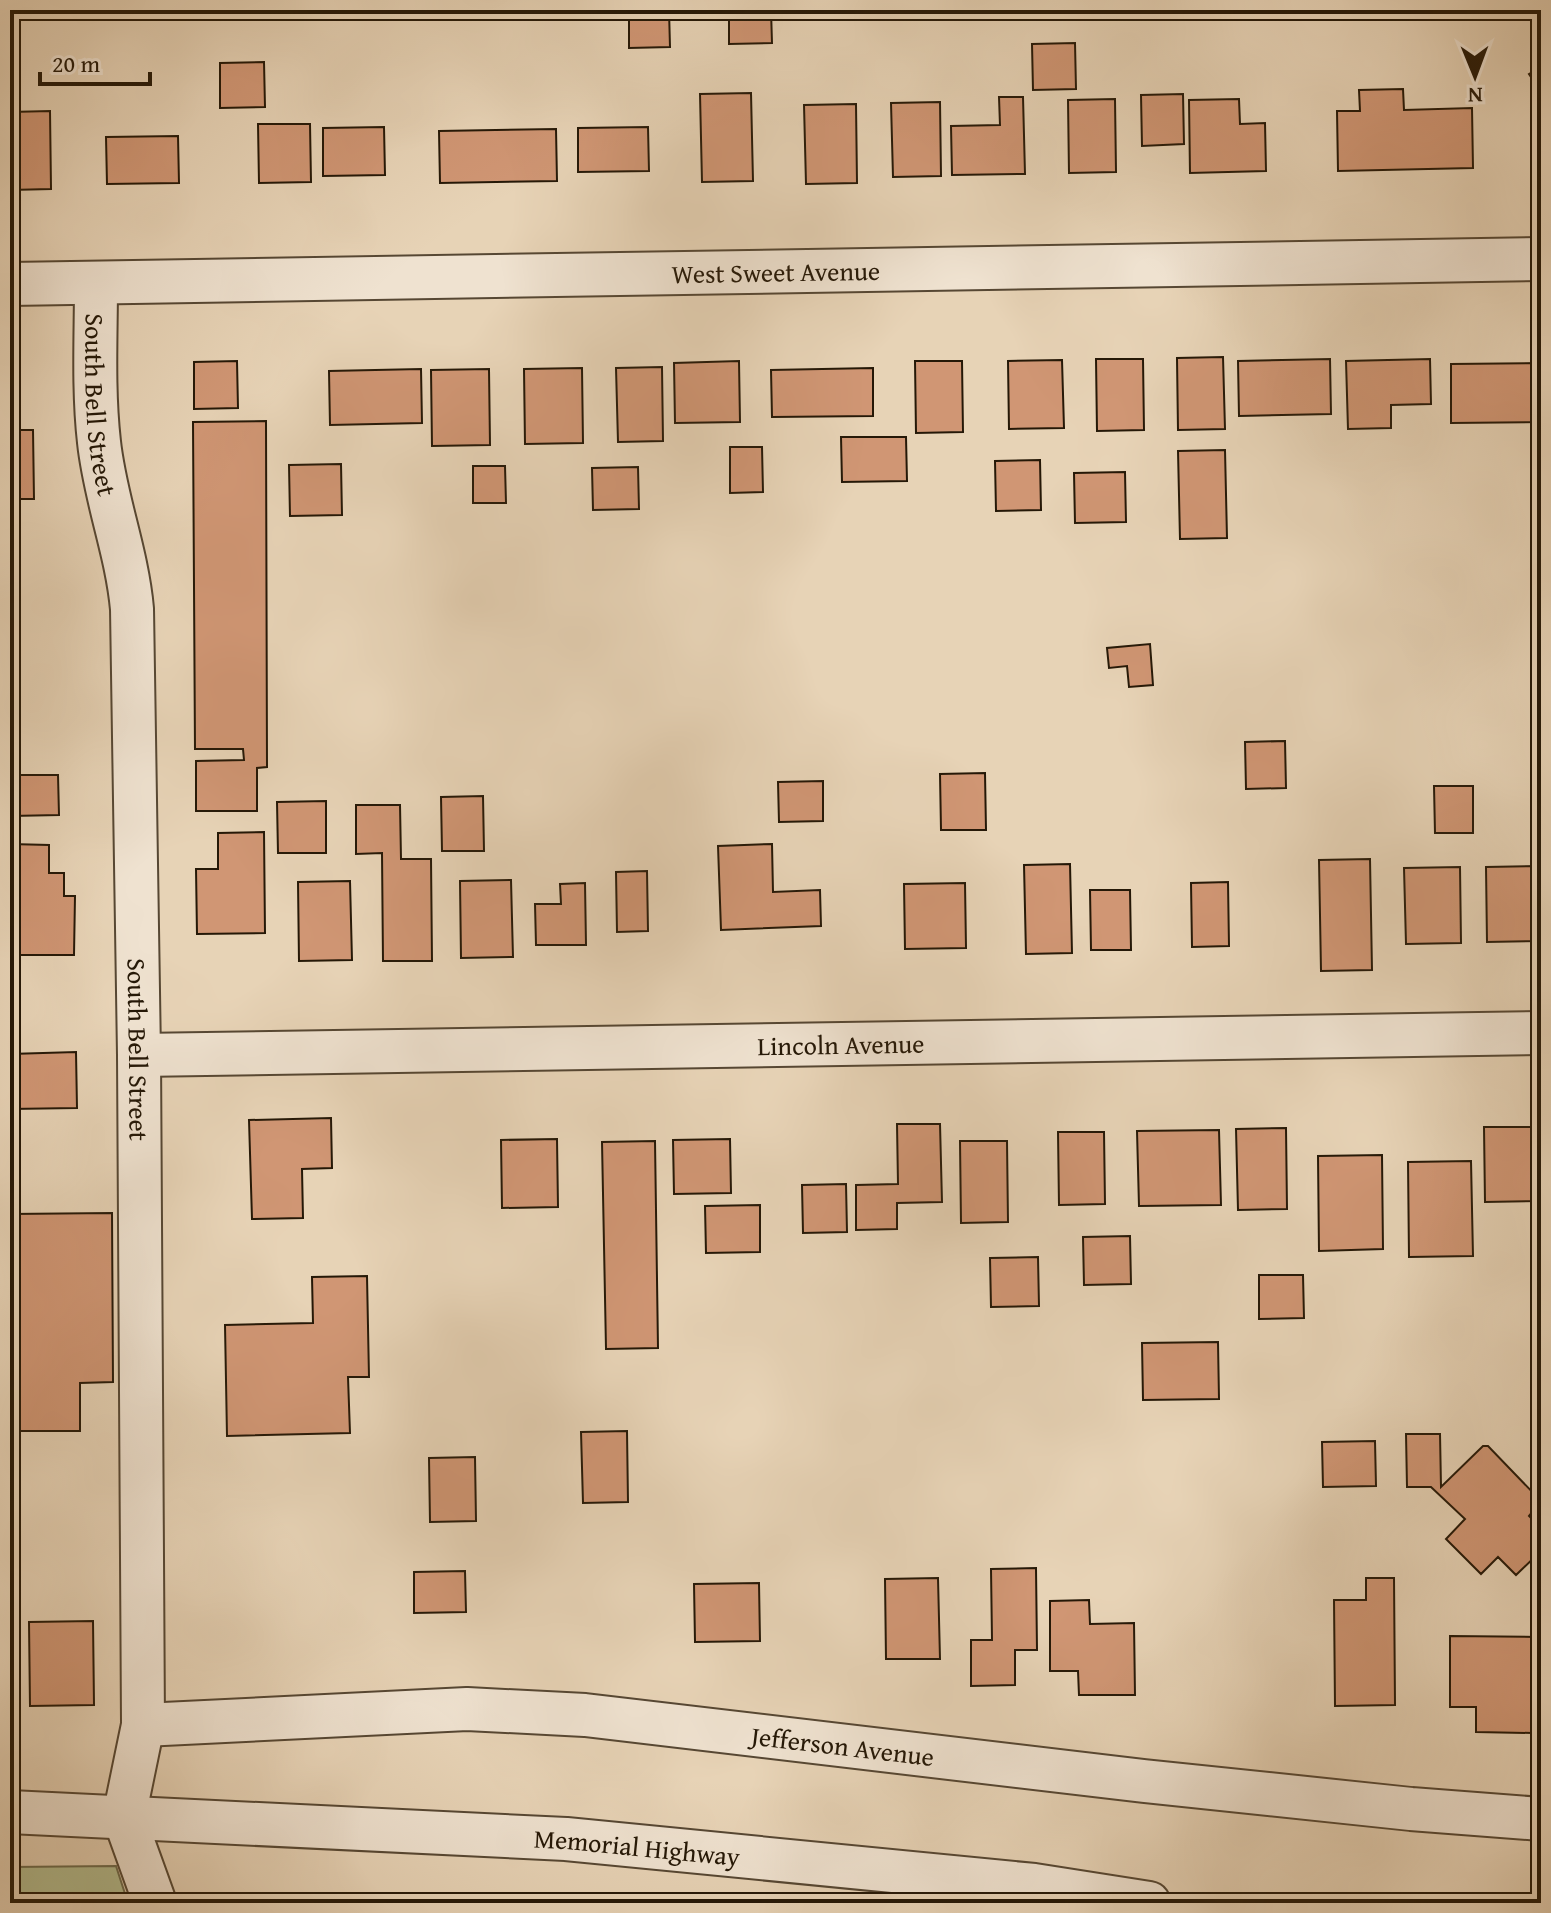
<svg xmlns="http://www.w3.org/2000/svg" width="1551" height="1913" font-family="'Gentium Book Plus',serif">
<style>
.green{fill:#b3bd90;stroke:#6c6a4c;stroke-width:2}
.building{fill:#d09674;stroke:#251807;stroke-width:2}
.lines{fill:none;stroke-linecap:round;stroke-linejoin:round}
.minor-casing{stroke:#564733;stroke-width:46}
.minor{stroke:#efe2d0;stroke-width:42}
.labels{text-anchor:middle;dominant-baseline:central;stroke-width:6;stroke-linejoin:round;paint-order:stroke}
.street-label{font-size:26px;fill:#251807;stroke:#efe2d0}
</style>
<rect width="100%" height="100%" fill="#e7d3b6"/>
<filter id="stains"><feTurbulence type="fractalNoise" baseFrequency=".0025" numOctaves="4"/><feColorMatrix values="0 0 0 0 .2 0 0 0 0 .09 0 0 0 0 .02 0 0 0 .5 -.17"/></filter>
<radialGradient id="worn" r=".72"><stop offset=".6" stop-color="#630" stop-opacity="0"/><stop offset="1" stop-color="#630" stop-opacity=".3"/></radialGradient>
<path class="green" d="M116 1866 128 1903H10V1867Z"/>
<path class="building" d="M629 10H669L670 47 629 48Z
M729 10H771L772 43 729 44Z
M1363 10H1498V18L1363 20Z
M1075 43 1076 89 1033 90 1032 44Z
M264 62 265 107 220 108V63Z
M1541 67V92L1529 74Z
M1403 89 1404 110 1472 108 1473 168 1338 171 1337 111H1360L1359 90Z
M751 93 753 181 702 182 700 94Z
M1183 94 1184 144 1142 146 1141 95Z
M999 97H1023L1025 174 952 175 951 126 1000 125Z
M1115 99 1116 172 1069 173 1068 100Z
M1239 99 1240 124 1265 123 1266 171 1190 173 1189 100Z
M940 102 941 176 893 177 891 103Z
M856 104 857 183 806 184 804 105Z
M50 111 51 189 10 190V112Z
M258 124H310L311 182 259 183Z
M384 127 385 175 323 176V128Z
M648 127 649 171 578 172V128Z
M556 129 557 181 440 183 439 131Z
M178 136 179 183 107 184 106 137Z
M1223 357 1225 429 1178 430 1177 358Z
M1096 359H1143L1144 430 1097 431Z
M1330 359 1331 414 1239 416 1238 361Z
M1430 359 1431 404 1391 405V428L1348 429 1346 361Z
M1062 360 1064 428 1009 429 1008 361Z
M237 361 238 408 194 409V362Z
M739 361 740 422 675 423 674 363Z
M915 361H962L963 432 916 433Z
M1541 363V422L1451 423V364Z
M662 367 663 441 618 442 616 368Z
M582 368 583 443 525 444 524 369Z
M873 368V416L772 417 771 370Z
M421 369 422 423 330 425 329 371Z
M489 369 490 445 432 446 431 370Z
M266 421 267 767 257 768V811H196V761L244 760 243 749H195L193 422Z
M10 430H33L34 499H10Z
M841 437H906L907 481 842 482Z
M730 447H762L763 492 730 493Z
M1225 450 1227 538 1180 539 1178 451Z
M1040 460 1041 510 996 511 995 461Z
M341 464 342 515 290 516 289 465Z
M473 466H505L506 503H473Z
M638 467 639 509 593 510 592 468Z
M1125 472 1126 522 1075 523 1074 473Z
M18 506 19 553H10V507Z
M1150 644 1153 685 1129 687 1127 666 1109 668 1107 648Z
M1285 741 1286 788 1246 789 1245 742Z
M985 773 986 830H941L940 774Z
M11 775H58L59 815 11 816Z
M823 781V821L779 822 778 782Z
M1434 786H1473V833H1435Z
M483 796 484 851H442L441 797Z
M326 801V853H278L277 802Z
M356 805H400L401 859H431L432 961H383L382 853 356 854Z
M264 832 265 933 197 934 196 869H218V833Z
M10 844 49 845V873H64V896H75L74 955H10Z
M772 844 773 892 820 890 821 926 721 930 718 846Z
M1370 859 1372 970 1321 971 1319 860Z
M1070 864 1072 953 1026 954 1024 865Z
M1540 866 1541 941 1487 942 1486 867Z
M1460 867 1461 943 1406 944 1404 868Z
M647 871 648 931 617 932 616 872Z
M511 880 513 957 461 958 460 881Z
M350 881 352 960 299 961 298 882Z
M1228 882 1229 946 1192 947 1191 883Z
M585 883 586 945H536L535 904H561L560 884Z
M965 883 966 948 905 949 904 884Z
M1090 890H1130L1131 950H1091Z
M76 1052 77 1108 10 1109V1054Z
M331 1118 332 1168 302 1169 303 1218 252 1219 249 1120Z
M897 1124H940L942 1202 897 1203V1229L856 1230V1185L898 1184Z
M1484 1127H1537L1538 1201 1485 1202Z
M1286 1128 1287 1209 1238 1210 1236 1129Z
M1219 1130 1221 1205 1139 1206 1137 1131Z
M1058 1132H1104L1105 1204 1059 1205Z
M557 1139 558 1207 502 1208 501 1140Z
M730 1139 731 1193 674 1194 673 1140Z
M655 1141 658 1348 606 1349 602 1142Z
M960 1141H1007L1008 1222 961 1223Z
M1382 1155 1383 1249 1319 1251 1318 1156Z
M1471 1161 1473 1256 1409 1257 1408 1162Z
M846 1184 847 1232 803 1233 802 1185Z
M760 1205V1252L706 1253 705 1206Z
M112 1213 113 1382 80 1383V1431H11L10 1214Z
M1130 1236 1131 1284 1084 1285 1083 1237Z
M1038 1257 1039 1306 991 1307 990 1258Z
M1259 1275H1303L1304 1318 1259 1319Z
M367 1276 369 1377H348L350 1433 227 1436 225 1325 313 1323 312 1277Z
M1218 1342 1219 1399 1143 1400 1142 1343Z
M627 1431 628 1502 583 1503 581 1432Z
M1406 1434H1440L1441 1487 1483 1446H1488L1541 1501 1529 1516 1541 1528V1551L1516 1575 1498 1557 1481 1574 1446 1539 1465 1519 1431 1487H1407Z
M1375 1441 1376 1486 1323 1487 1322 1442Z
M475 1457 476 1521 430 1522 429 1458Z
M1036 1568 1037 1650H1015V1685L971 1686V1640H992L991 1569Z
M465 1571 466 1612 414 1613V1572Z
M938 1578 940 1659H886L885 1579Z
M1366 1578H1394L1395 1705 1335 1706 1334 1600H1366Z
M759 1583 760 1641 695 1642 694 1584Z
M1089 1600 1090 1624 1134 1623 1135 1695H1079L1078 1671H1050V1601Z
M93 1621 94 1705 30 1706 29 1622Z
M1450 1636 1538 1637V1652H1541V1707H1532V1733L1476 1732V1707H1450Z"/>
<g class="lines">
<g class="minor-casing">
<g id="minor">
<path id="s1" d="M96 283C96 335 93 389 99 442 105 499 127 552 132 609L139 1055 143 1725 124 1817"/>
<path id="s2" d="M10 284 1541 259"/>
<path id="s3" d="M139 1055 1541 1033"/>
<path id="s4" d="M143 1725 467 1709 585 1715 1144 1781 1411 1809 1541 1819"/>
<path id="s5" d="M10 1812 566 1839 1034 1885 1149 1903"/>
<path d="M124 1817 155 1903"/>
</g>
</g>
<use href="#minor" class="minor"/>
</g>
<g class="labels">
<g class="street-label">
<text stroke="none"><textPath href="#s2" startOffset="766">West Sweet Avenue</textPath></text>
<text stroke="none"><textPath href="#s1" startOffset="122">South Bell Street</textPath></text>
<text stroke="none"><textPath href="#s3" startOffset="702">Lincoln Avenue</textPath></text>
<text stroke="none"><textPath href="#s1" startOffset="770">South Bell Street</textPath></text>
<text stroke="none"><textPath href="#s4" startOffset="702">Jefferson Avenue</textPath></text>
<text stroke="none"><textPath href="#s5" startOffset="628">Memorial Highway</textPath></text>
</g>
</g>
<rect width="1551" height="1913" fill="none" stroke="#e7d3b6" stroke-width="40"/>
<rect x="12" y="12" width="1527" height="1889" fill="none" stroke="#251807" stroke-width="4"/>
<rect x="20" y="20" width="1511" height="1873" fill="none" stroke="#251807" stroke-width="2"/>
<g transform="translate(1475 76) rotate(179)" stroke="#efe2d0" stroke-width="6" paint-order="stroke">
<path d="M0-6L14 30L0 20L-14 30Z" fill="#251807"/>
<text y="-12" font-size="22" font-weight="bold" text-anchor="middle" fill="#251807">N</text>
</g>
<path d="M40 72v12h110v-12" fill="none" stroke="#251807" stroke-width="4"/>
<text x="52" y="72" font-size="24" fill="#251807" stroke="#efe2d0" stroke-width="6" paint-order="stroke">20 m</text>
<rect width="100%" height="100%" filter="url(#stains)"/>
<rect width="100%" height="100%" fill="url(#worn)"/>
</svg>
